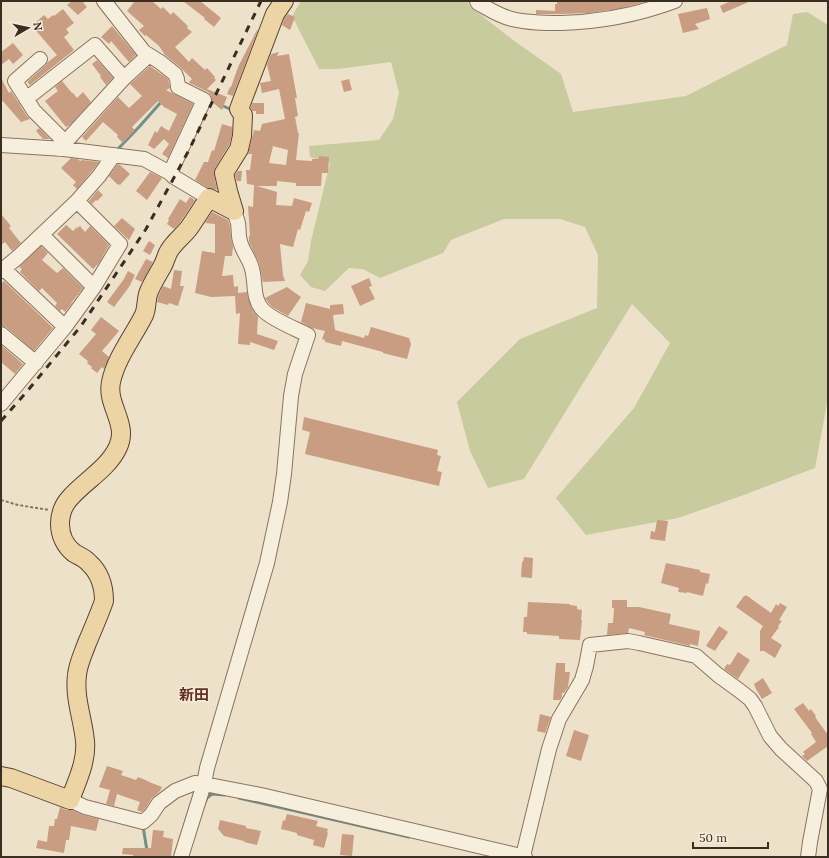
<svg xmlns="http://www.w3.org/2000/svg" width="829" height="858" font-family="Lora,'Noto Sans JP',serif">
<style>
.green{fill:#c7cb9e}
.lines{fill:none;stroke-linecap:round;stroke-linejoin:round}
.stream{stroke:#719087;stroke-width:3}
.building{fill:#c89d82;fill-rule:evenodd}
.minor-casing{stroke:#88745f;stroke-width:16}
.major-casing{stroke:#574233;stroke-width:20}
.path{stroke:#88745f;stroke-width:2;stroke-dasharray:3 2;stroke-linecap:butt}
.minor{stroke:#f7efdd;stroke-width:14}
.major{stroke:#ecd4a5;stroke-width:18}
.rail{stroke:#3a2d22;stroke-width:3;stroke-dasharray:7 7;stroke-linecap:butt}
.labels{text-anchor:middle;dominant-baseline:central;stroke-width:3;stroke-linejoin:round;paint-order:stroke}
.neighbourhood-label{font-size:15px;font-weight:bold;fill:#642f24;stroke:#f4ecd9}
</style>
<rect width="100%" height="100%" fill="#ede1ca"/>
<path class="green" d="M301 1H467L471 7 513 40 561 74 573 112 686 96 787 45 793 14 807 12 828 25V398L815 468 741 496 678 518 586 535 556 498 634 408 670 343 632 304 524 479 488 488 470 451 457 402 520 339 597 308 598 255 585 227 560 219H504L451 240 443 253 380 278 363 269 349 268 325 291 311 287 300 275 308 261 311 241 330 163 310 157 309 146 379 140 393 119 399 93 391 62 338 69H319L292 16Z"/>
<g class="lines">
<path class="stream" d="M221 105 232 110
M117 150 139 127 162 101
M239 798 409 837
M204 804 207 798 212 794 225 795
M143 826 148 857"/>
</g>
<path class="building" d="M72 1H82L87 7 78 15 67 5Z
M135 1H152L161 9 163 7 171 15 173 12 188 26 187 28 192 32 175 47 189 62 192 58 205 70 207 68 215 77 214 78 216 80 207 89 227 97 222 110 212 102V99L211 95 208 92 190 83 189 82 192 79 180 67 165 55 159 46 146 35 145 36 139 30 144 26 127 11Z
M183 1H200L221 18 214 27 204 19 205 18Z
M557 1H648L618 9 590 13 561 14H536V10L555 11V4H557Z
M731 1H751L723 13 720 6Z
M707 8 710 19 695 24 699 29 683 33 678 14Z
M63 9 74 23 66 29 69 33 64 37 74 50 30 85 27 82 46 65 48 62 57 55 32 26 44 15 48 19 53 15 54 16Z
M288 14 295 17 290 30 282 25 284 19Z
M112 26 136 55 129 62 111 41 109 44 101 37Z
M257 30H258L233 96 227 94 230 87H231L238 67Z
M13 43 23 55 13 64 9 59 1 65V52Z
M279 52 277 56 289 54 297 98H295L298 116 295 117 298 133H299L296 160 312 161V159H319V156L329 157 328 173H322L321 186H296V183L277 181V186H257L277 192 276 205 292 206 294 198 312 203 309 212 306 211 300 230 298 229 293 247 280 244 283 275 285 281 263 282 259 263 249 242V236L250 235 248 206 253 207 254 185 247 184 246 170H250L252 154H248L254 130 260 131 262 124 285 119 279 89 262 93 260 83 271 81 267 65 271 54ZM273 146 288 150 286 165 269 163Z
M97 60 113 78 106 85 100 77 101 76 92 64Z
M150 66 168 79 170 88 166 90 193 104 168 158 162 154 169 144 164 139 154 149 148 145 155 131 157 133 161 126 169 131 177 114 164 107 158 101 132 127 135 130 123 143 117 137 118 135 103 122 86 141 82 137 118 97 129 108 142 96 130 84Z
M1 78 9 93 11 91 27 116 30 119 21 122 1 99Z
M349 79 352 90 344 92 341 81Z
M62 81 72 93H73L77 98 83 92 91 102 70 125 66 127 45 101 58 91 55 87Z
M252 103H264V114H256V111H252L251 107Z
M222 124 232 127V135L229 145 215 168 214 175 217 190 208 188 195 180 204 162H208L212 150 214 151Z
M39 128 50 139H43L36 131Z
M71 158 78 159 80 161 82 160 99 162 92 171 77 189 73 185 76 182 61 168Z
M118 164 120 165 130 174 120 185 119 184 118 185 109 176Z
M238 171H242L241 181H237L235 175Z
M150 172 162 178 147 200 136 191Z
M98 190 103 195 97 201 96 200 92 204 89 201Z
M190 197 195 200 179 224 174 229 167 224 169 220 168 219 180 199 186 203Z
M212 212 228 220 230 226 231 238 233 247 232 256H225L222 276 233 275 234 287 238 286V293L247 292 250 304 253 311 258 317 257 334 278 341 274 350 250 342V345L238 344 240 313 236 314 235 296 211 297 195 293 202 251 215 253V224L205 223Z
M1 214 11 226 9 228 21 243 12 251 5 242 1 245Z
M122 218 135 229 129 240 114 226Z
M66 225 73 231 77 227V228L80 226 85 232 90 226 109 245 99 263 93 269 57 234Z
M149 241 155 245 150 255 143 251Z
M41 246 48 253 42 260 57 273 63 268 83 288 71 303H72L65 312 62 309 60 311 55 306 57 303 42 288 39 291 20 272 22 269 19 267Z
M146 259 153 262 142 282 135 279Z
M174 270 182 271 180 286H184L178 306 169 303 168 305 157 302 158 297 163 286 171 289Z
M128 271 135 275 129 287 114 307 107 302 124 279Z
M369 278 372 286 369 287 375 299 360 306 351 286Z
M4 281 53 328 34 351 6 327 1 326V284Z
M287 287 301 297 288 316 272 307 267 301 265 298Z
M306 303 330 309V305L343 304 344 314 333 315 335 330 364 338 365 335 368 336 371 327 409 338 411 344 407 359 383 353V352L342 341 341 346 325 342V340L322 339 325 331 312 328 301 322Z
M101 317 119 331 102 351 109 357 104 369 102 367 97 373 91 368 92 367 87 363 88 361 79 354 96 334 91 330Z
M1 345 23 364 15 374 1 362Z
M304 417 438 450 437 455 441 456 437 471 442 472 439 486 305 454 310 432 302 430Z
M657 520 668 521 665 541 650 539 651 531 655 532Z
M524 557 533 558 532 578 521 577 522 562H523Z
M666 563 700 570V572L710 574 708 584 706 583 703 596 687 592V593L678 592 679 588 661 583Z
M746 595 771 613 776 604 778 606 780 603 787 607 779 620 782 621 778 626 779 627 771 638 782 645 775 658 764 651H760V631L763 626 736 607 744 596H745Z
M612 600H627V607H639L671 614 669 624 700 631 698 646 690 644V646L644 635 645 632 629 628 628 633 607 635 608 623H613L614 608H612Z
M528 602 570 604V605L577 606V609L582 610 581 620H582L580 640 559 639V636L527 634V632H523L524 617H527Z
M719 626 728 632 723 640H722L715 651 706 646Z
M738 652 750 660 738 679 724 669 727 664 730 665Z
M556 663H565V672H570L568 687 564 693H562V697L560 700H553Z
M763 678 772 693 762 699 756 689 754 684Z
M803 703 809 711 811 709 816 716 815 717 828 735V746L807 761 802 756 805 754 803 752 816 742 811 734 812 733 794 709Z
M540 714 551 717 545 733 537 731Z
M574 730 589 735 581 761 566 756Z
M107 766 123 771 121 775 136 780 138 777 150 782H149L162 787 160 791 152 798 145 809 142 812 137 810 140 802 117 794 114 806 106 804 110 790 99 787Z
M60 807 66 810H72L83 815 99 819 96 831 71 826 69 840H66L64 853 36 848 38 840 47 842 49 826H54L55 819H57Z
M287 814 309 819 318 821 316 826 328 829 327 832 328 833 324 848 313 845 314 840 297 835V833L281 829 283 820 285 821Z
M220 820 246 826V828L261 831 257 845 244 842V841L224 836 218 829Z
M153 830 164 831 163 837 173 839 171 857 143 856V857H133V855L122 854 123 848H151Z
M342 834 354 835 352 856 340 855Z"/>
<g class="lines">
<g class="minor-casing">
<path id="minor" d="M104 1 144 52 160 62 175 74 177 79 178 87 204 100 170 173
M477 1 478 3C489 9 499 16 512 19 528 23 544 23 561 23 602 22 637 15 675 1
M40 59 15 81 34 111 65 142
M26 99 95 45 124 78
M1 145 64 149 144 159 170 173 174 177 209 198
M59 149 124 78 149 55
M42 235 94 287
M4 269 65 327
M1 271 18 257 77 201 99 176 114 155
M1 334 36 363
M1 404 65 327 94 287 120 244 77 201
M70 800 85 807 143 822 151 815 159 803 175 791 195 783 204 784 261 795 525 857
M523 856 549 749 559 719 582 680 586 666 590 645 628 641 639 643 696 656 718 675 740 691 750 699 755 706 770 736 781 749 816 781 820 789 810 842 808 857
M181 857 204 784 207 768 267 563 280 502 284 474 291 396 295 374 308 335C296 329 271 319 263 310 252 299 256 282 252 269 250 259 242 251 240 241 238 235 239 228 238 223 237 219 235 215 234 211"/>
</g>
<g class="major-casing">
<path id="major" d="M234 211 228 191 224 173 239 149 242 136 243 115 239 109 275 14 284 1
M1 776 11 778 70 800C77 781 87 761 85 741 83 719 74 698 77 675 78 664 83 654 87 643 93 629 99 615 104 601 104 586 100 573 89 563 85 558 79 556 74 553 65 546 60 535 60 524 60 515 63 506 69 499 84 481 108 469 118 447 129 424 106 405 111 382 116 358 133 337 144 315 147 308 146 301 148 294 151 285 157 276 162 267 165 262 166 256 169 251 174 242 183 236 189 228 196 218 202 208 209 198L234 211"/>
</g>
<path class="path" d="M1 500 18 505 49 510"/>
<use href="#minor" class="minor"/>
<use href="#major" class="major"/>
<path class="rail" d="M1 421 29 389 81 326 146 229 189 150 261 1"/>
</g>
<g class="labels">
<g class="neighbourhood-label">
<text x="194" y="694">新田</text>
</g>
</g>
<rect width="829" height="858" fill="none" stroke="#3a2d22" stroke-width="4"/>
<g transform="translate(28 28) rotate(81)" stroke="#f4ecd9" stroke-width="3" paint-order="stroke">
<path d="M0-3L7 15L0 10L-7 15Z" fill="#3a2d22"/>
<text y="-6" font-size="11" font-weight="bold" text-anchor="middle" fill="#3a2d22">N</text>
</g>
<path d="M693 842v6h75v-6" fill="none" stroke="#3a2d22" stroke-width="2"/>
<text x="699" y="842" font-size="12" fill="#3a2d22" stroke="#f4ecd9" stroke-width="3" paint-order="stroke">50 m</text>
</svg>
